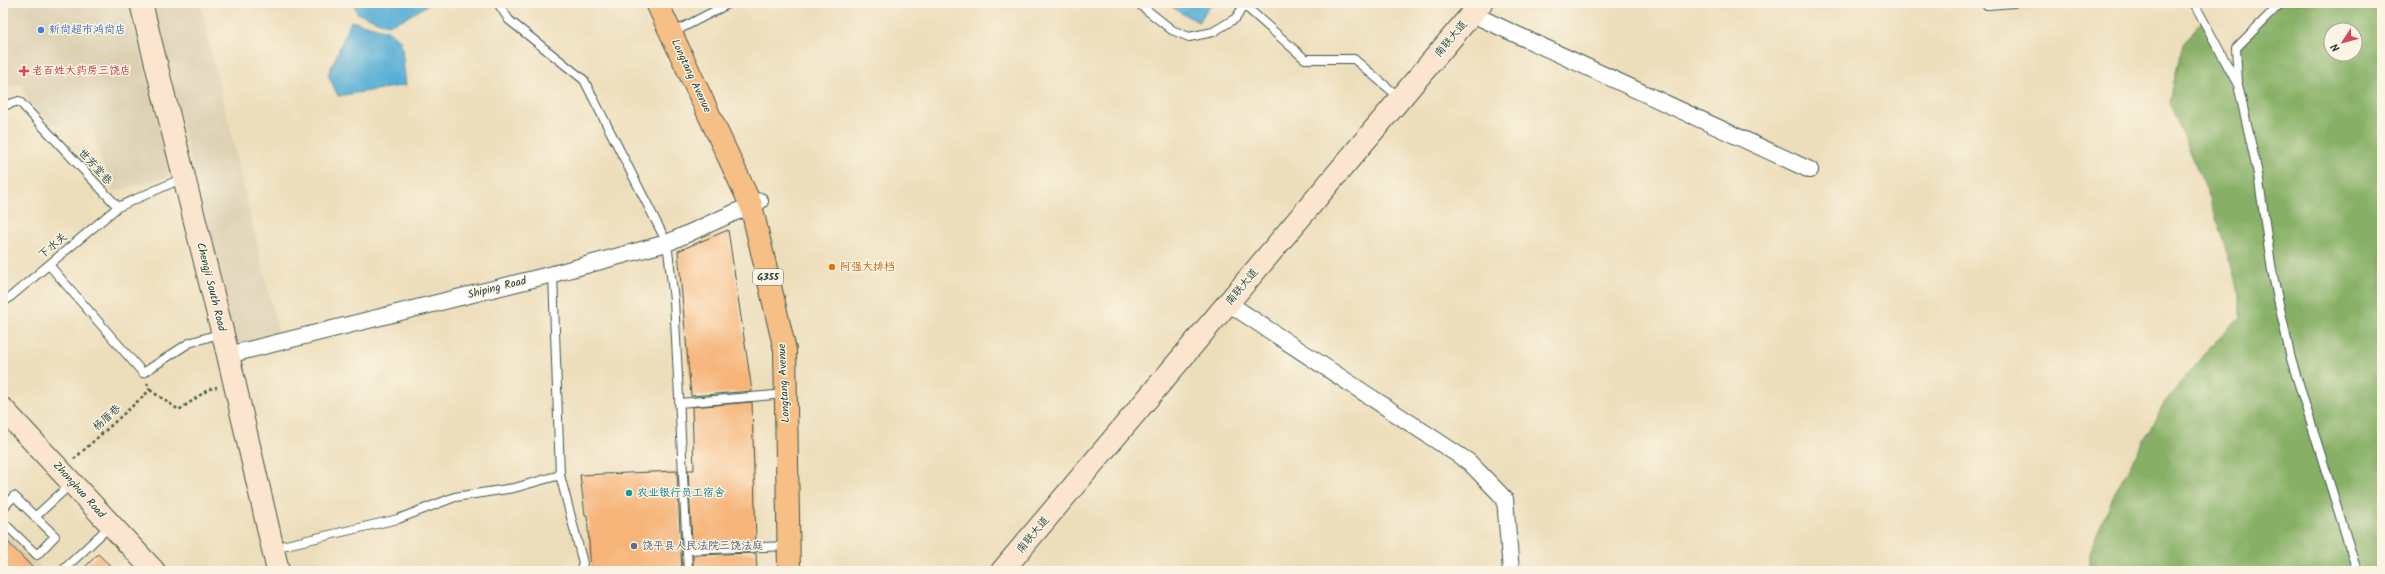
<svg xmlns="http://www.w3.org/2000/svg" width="2385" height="574" font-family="Kalam,'LXGW WenKai TC',sans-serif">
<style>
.built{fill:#ddd0b2}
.forest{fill:#87b066;stroke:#53764d;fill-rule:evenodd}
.water{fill:#59afd5;stroke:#3c7684}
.building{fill:#f6b478}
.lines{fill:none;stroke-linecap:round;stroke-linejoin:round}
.lane-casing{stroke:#3e5548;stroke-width:10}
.street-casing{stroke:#3e5548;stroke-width:18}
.secondary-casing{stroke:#3e5548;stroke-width:24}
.highway-casing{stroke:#3e5548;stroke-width:24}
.path{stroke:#3e5548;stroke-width:2.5;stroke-dasharray:3 3;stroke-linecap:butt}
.lane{stroke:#fff;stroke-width:8}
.street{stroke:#fff;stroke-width:16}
.secondary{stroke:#fbe5cf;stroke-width:22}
.highway{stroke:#f5bf86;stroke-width:22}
.shop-dot{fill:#3f7fe0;stroke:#fcf5e5;stroke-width:1.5}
.health-dot{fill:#e0444e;stroke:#fcf5e5;stroke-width:1.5}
.food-dot{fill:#e8710a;stroke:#fcf5e5;stroke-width:1.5}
.culture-dot{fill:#0f9aa8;stroke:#fcf5e5;stroke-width:1.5}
.service-dot{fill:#5c6f8a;stroke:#fcf5e5;stroke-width:1.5}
.labels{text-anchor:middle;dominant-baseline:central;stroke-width:3;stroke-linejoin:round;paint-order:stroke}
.shield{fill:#fcf5e5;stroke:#617469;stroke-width:1}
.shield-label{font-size:10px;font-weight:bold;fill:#1f3d34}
.shop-label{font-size:11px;fill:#366cbe;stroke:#fcf5e5;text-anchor:start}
.street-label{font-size:11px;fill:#1f3d34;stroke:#fcf5e5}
.health-label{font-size:11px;fill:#be3a42;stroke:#fcf5e5;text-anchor:start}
.food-label{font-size:11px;fill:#c56008;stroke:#fcf5e5;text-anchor:start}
.culture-label{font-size:11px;fill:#0d838f;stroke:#fcf5e5;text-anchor:start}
.service-label{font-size:11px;fill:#4e5e75;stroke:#fcf5e5;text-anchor:start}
</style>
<rect width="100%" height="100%" fill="#fcf5e5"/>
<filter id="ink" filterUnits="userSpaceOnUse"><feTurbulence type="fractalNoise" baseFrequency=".025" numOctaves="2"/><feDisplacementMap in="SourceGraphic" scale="8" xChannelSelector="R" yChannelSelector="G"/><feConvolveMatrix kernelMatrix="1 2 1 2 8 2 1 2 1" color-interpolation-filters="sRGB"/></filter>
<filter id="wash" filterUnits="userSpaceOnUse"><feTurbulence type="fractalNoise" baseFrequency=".012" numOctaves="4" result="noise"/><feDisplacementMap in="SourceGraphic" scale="16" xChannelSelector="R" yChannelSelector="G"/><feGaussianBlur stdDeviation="0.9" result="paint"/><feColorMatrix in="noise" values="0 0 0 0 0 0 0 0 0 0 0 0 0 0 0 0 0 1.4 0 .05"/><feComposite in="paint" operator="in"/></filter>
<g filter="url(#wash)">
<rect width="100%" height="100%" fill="#eddebb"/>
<path class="built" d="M3 3H129L170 176 112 192 89 119 51 125 29 103 22 85 3 86Z
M152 3H200L279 335 236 345Z
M3 531 42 568 39 571H3Z"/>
<path class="forest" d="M2281 3H2382V571H2089V552L2114 495 2164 403 2210 347 2240 318V295L2209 196 2169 102 2183 44 2204 18 2238 84 2236 48ZM2331 30H2355V54H2331Z"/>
<path class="water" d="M354 3H431L404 19 387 25 357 13Z
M1168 3H1212L1199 22 1179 12Z
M351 21 388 31 401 41 406 85 338 96 328 75Z"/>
<g id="blocks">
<path class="building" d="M728 230 752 391 691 396 678 251Z
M752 402 756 542 692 544 688 470H694L692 407Z
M677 471 682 571H591L587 515H585L580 475Z
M3 537 36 571H3Z
M756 553 757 571H693V555Z
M98 554 116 571H81Z"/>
</g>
</g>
<g filter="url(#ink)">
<use href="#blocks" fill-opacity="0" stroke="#3e5548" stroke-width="1"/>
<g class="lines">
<g class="lane-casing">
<path id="lane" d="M498 3 509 20 584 80 667 243 674 300 688 571
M1138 3 1172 30 1189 37 1213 32 1236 18 1245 3
M1984 3 1987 5 2014 3
M2194 3 2238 85 2258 174 2272 271 2291 359 2357 571
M1244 5 1305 59H1354L1400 98
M672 33 730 3
M2238 82 2236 48 2281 3
M3 106 19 101 118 207 183 178
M49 265 143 373 189 343 222 333
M553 274 560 475 583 563 580 571
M3 303 118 207
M679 403 786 394
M3 508 14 496 55 536 37 555 3 522
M35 517 72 483
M273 548 398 519 455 497 514 488 560 475
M687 550 788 546
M62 571 111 525"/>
</g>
<g class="street-casing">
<path id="street" d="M1472 14 1810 170
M1228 303 1469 462 1505 499 1511 571
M228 355 553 274 667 243 760 201"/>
</g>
<g class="secondary-casing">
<path id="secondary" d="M141 3 228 355 278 571
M3 409 154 571
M1002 571 1481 3"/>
</g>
<g class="highway-casing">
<path id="highway" d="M657 3 751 205 785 350 789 571"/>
</g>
<path class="path" d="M150 390 179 410 209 389 217 387
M74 459 150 390 147 383"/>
<use href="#lane" class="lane"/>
<use href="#street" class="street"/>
<use href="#secondary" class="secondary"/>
<use href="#highway" class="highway"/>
</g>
</g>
<circle class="shop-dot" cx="41" cy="30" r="4"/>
<path class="health-dot" d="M22 65h4v4h4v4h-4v4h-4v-4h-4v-4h4z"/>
<circle class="food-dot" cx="832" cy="267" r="4"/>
<circle class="culture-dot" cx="629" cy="493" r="4"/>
<circle class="service-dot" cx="634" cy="546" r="4"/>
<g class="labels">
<rect class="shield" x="753" y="269" width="30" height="16" rx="3"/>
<g class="shield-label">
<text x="768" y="277">G355</text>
</g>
<g class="shop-label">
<text x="49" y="30">新尚超市鸿尚店</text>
</g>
<g class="street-label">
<text transform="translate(1451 39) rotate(-50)">南联大道</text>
<text transform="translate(691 76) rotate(65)">Longtang Avenue</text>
<text transform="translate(95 167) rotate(48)">世芳堂巷</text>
<text transform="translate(53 246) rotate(-40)">下水关</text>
<text transform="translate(211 287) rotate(76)">Chengji South Road</text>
<text transform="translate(1242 287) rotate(-50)">南联大道</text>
<text transform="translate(497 288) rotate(-14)">Shiping Road</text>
<text transform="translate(784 383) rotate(-93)">Longtang Avenue</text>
<text transform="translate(107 418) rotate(-42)">杨厝巷</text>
<text transform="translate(79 490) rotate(48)">Zhonghua Road</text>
<text transform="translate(1033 535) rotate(-50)">南联大道</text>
</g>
<g class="health-label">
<text x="32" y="71">老百姓大药房三饶店</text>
</g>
<g class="food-label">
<text x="840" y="267">阿强大排档</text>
</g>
<g class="culture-label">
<text x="637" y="493">农业银行员工宿舍</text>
</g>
<g class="service-label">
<text x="642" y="546">饶平县人民法院三饶法庭</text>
</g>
</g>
<rect width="2385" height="574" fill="none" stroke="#fcf5e5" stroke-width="16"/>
<g transform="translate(2343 42) rotate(234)"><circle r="19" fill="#fcf5e5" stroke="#a4ab9e"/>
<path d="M0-3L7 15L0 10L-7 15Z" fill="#d1495b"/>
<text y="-6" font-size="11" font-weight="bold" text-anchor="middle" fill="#1f3d34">N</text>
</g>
</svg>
